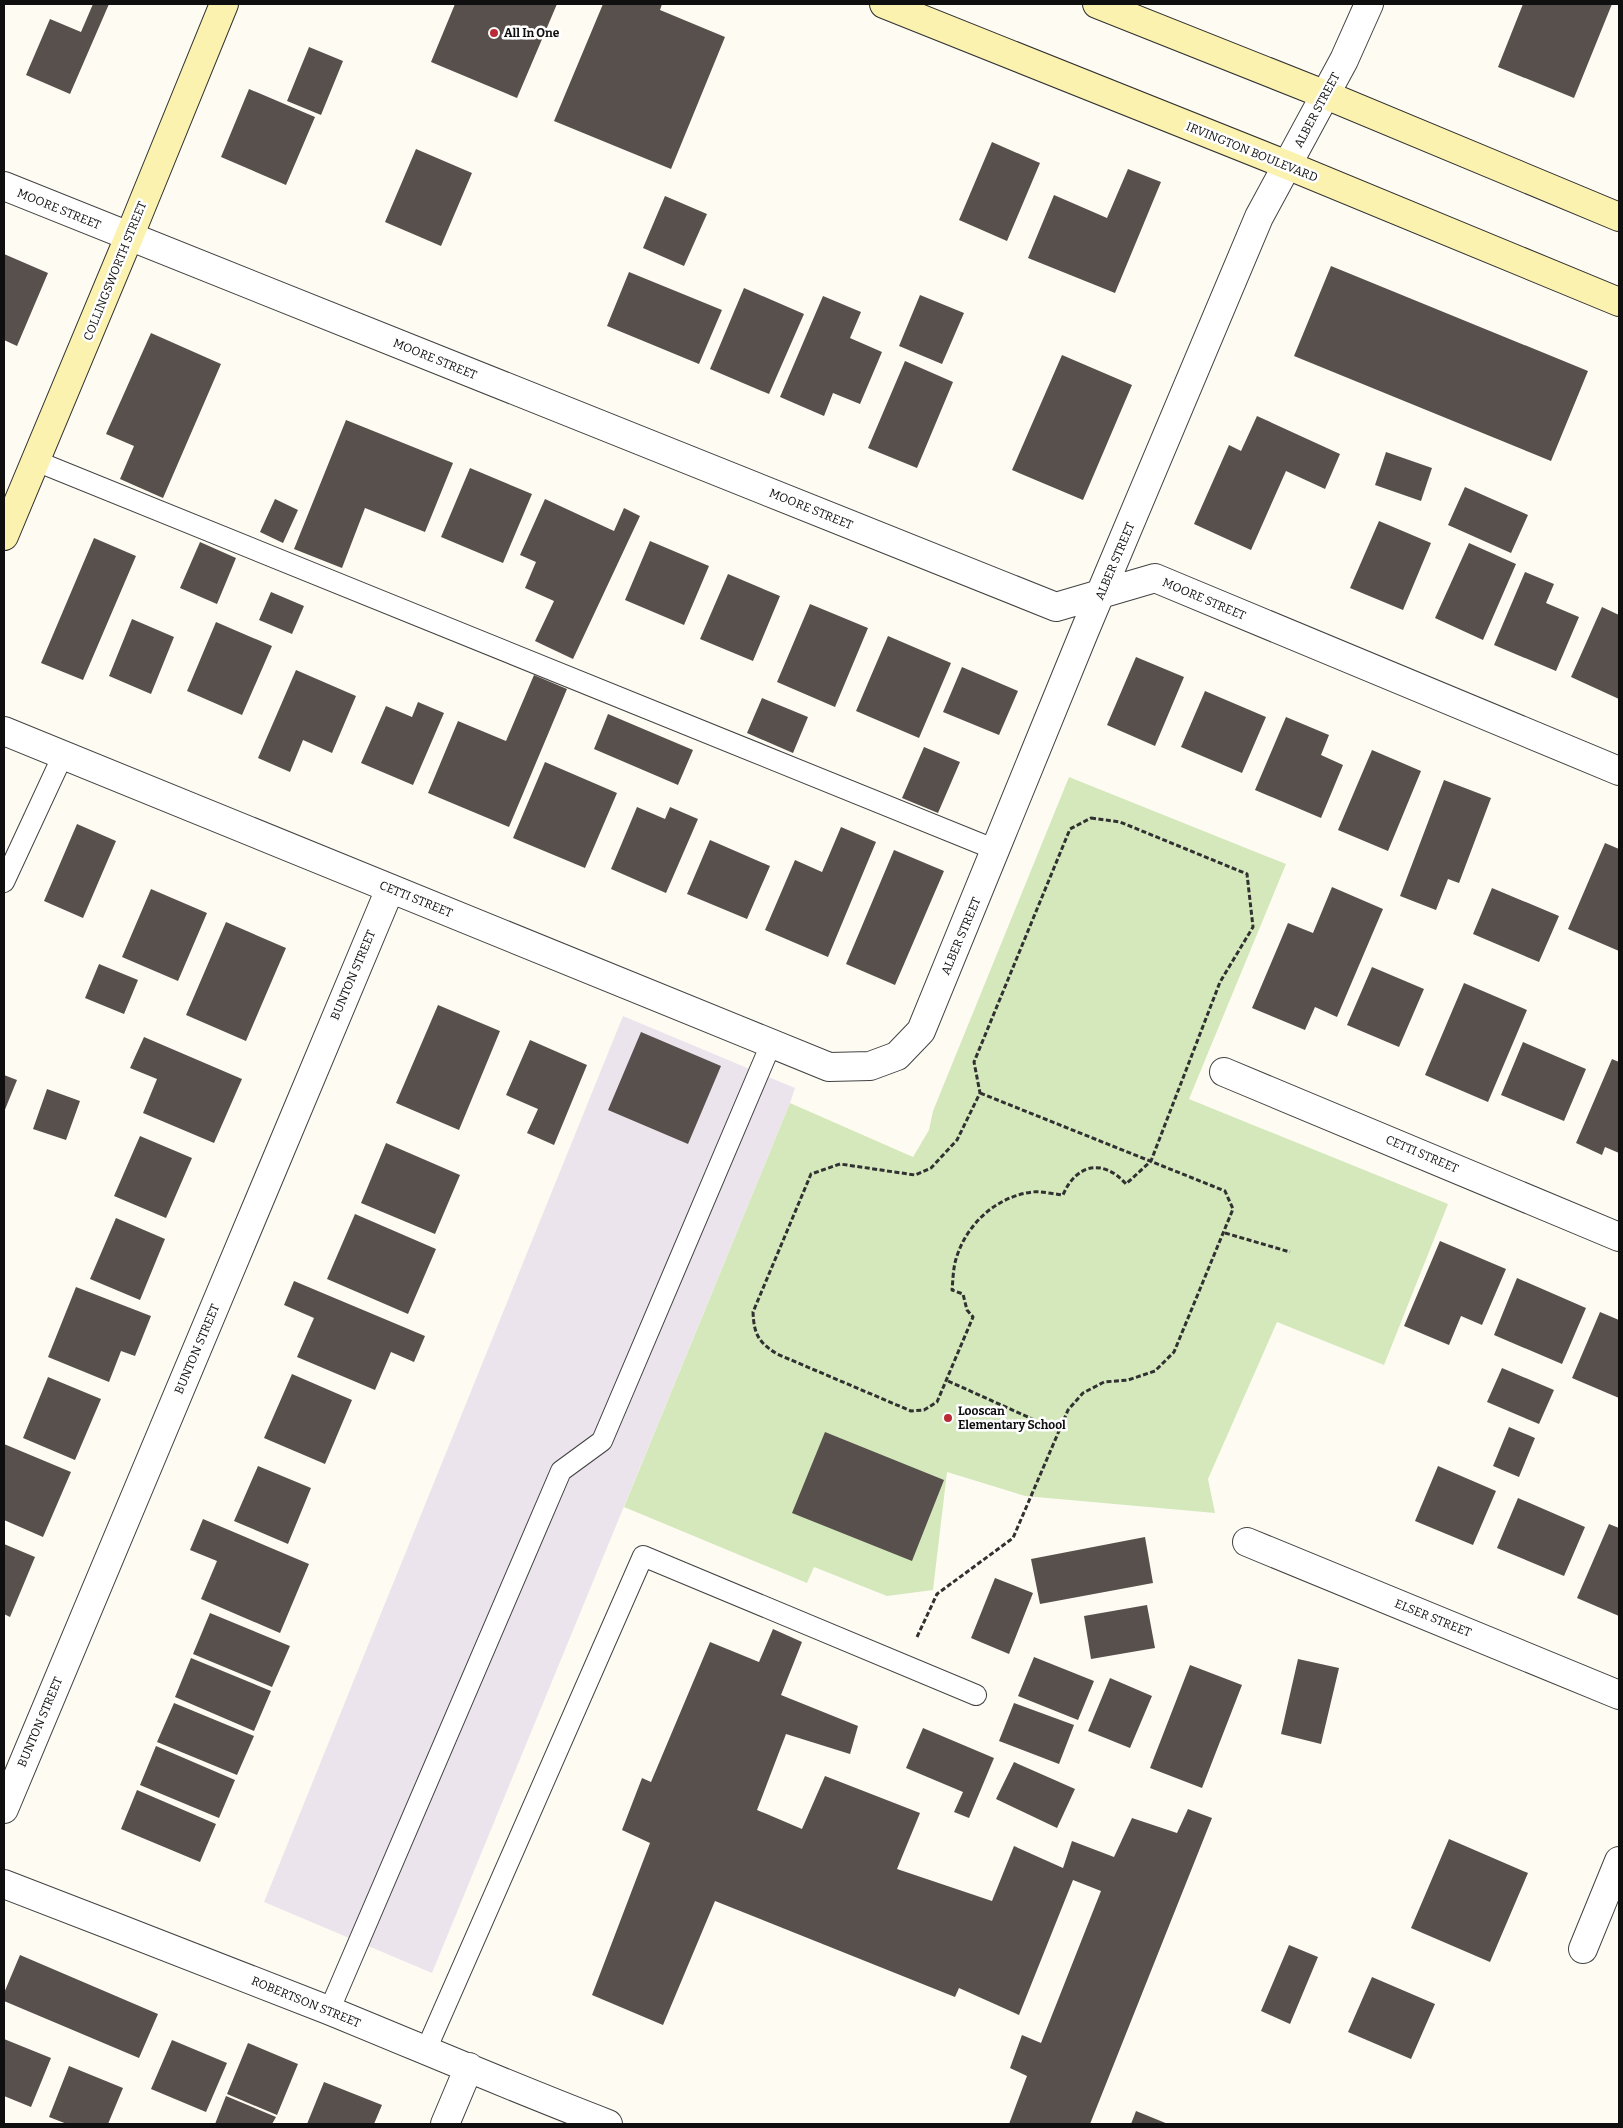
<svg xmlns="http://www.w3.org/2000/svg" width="1623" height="2128" font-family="Bitter,serif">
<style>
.industrial{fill:#ece4ed}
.green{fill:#d4e8bc}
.building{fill:#58504c}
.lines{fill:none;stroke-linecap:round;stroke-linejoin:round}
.lane-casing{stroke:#424242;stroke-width:22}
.street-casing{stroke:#424242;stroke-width:30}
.secondary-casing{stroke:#313131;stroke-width:30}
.path{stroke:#313131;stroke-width:3;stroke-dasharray:5 2.5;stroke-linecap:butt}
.lane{stroke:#fff;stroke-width:20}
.street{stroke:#fff;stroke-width:28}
.secondary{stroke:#fcf2af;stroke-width:28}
.poi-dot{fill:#bb2b35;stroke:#fff;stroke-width:2}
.labels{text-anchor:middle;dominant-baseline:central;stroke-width:5;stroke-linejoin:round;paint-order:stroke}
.poi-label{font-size:12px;font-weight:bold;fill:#0f0f0f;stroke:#fff;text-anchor:start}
.street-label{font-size:12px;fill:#0f0f0f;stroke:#fff}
</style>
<rect width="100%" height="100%" fill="#fefcf2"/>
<path class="industrial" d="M623 1016 795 1088 790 1103 432 1973 264 1902Z"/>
<path class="green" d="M1069 777 1286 864 1189 1099 1448 1204 1384 1365 1277 1322 1208 1479 1215 1513 1025 1496 947 1472 933 1590 887 1596 814 1567 807 1583 624 1507 790 1103 913 1157 929 1130 933 1111Z"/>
<path class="building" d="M93 4H109L70 94 26 75 50 19 81 32Z
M455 4H557L517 98 431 62Z
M603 4H662L660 10 725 37 671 169 554 121Z
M1523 4H1612L1574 98 1498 67Z
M309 47 343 61 321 115 287 101Z
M249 89 315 117 286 185 221 157Z
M992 142 1040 163 1007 241 959 220Z
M416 149 472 173 441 246 385 222Z
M1128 169 1161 182 1115 293 1028 258 1054 195 1107 218Z
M665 196 707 214 684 266 643 248Z
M4 254 48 273 17 346 4 340Z
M1331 266 1588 371 1551 461 1294 356Z
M629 272 722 310 699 364 607 326Z
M744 288 804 314 769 394 710 369Z
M920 295 964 313 942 364 899 346Z
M823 296 861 312 850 338 882 352 860 404 833 393 824 416 780 397Z
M151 333 221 364 163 498 120 479 134 446 106 434Z
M1062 355 1132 385 1083 500 1012 470Z
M905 361 953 382 917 468 868 448Z
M1257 416 1340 454 1325 489 1286 471 1251 550 1194 524 1229 445 1241 451Z
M346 420 453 463 425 532 365 508 342 568 294 549Z
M1386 452 1432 468 1421 501 1375 485Z
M470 468 532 494 503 563 441 537Z
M1465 487 1528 515 1511 553 1448 525Z
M275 499 298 510 283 543 260 532Z
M545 499 614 531 624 508 640 516 573 659 535 641 554 601 525 588 536 562 520 555Z
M1379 521 1431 543 1403 610 1350 588Z
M94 538 136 556 83 680 41 663Z
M650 541 709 566 684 625 625 600Z
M200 542 236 558 217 604 180 588Z
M1469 543 1516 564 1483 640 1435 618Z
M1525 572 1554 584 1546 603 1579 617 1556 671 1494 645Z
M728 574 780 596 753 661 700 639Z
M271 592 304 606 292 634 259 620Z
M810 604 868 628 835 707 777 682Z
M1602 607 1619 615V699L1571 677Z
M132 619 174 637 151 694 109 676Z
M216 622 272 646 242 715 187 691Z
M888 636 951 663 919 738 856 711Z
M1136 657 1184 677 1155 746 1107 725Z
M962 667 1018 691 999 735 943 712Z
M296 670 356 696 332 753 303 740 290 772 258 758Z
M534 675 567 689 509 827 428 793 458 721 506 741Z
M1205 691 1266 717 1242 773 1181 747Z
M762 698 808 717 793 753 747 733Z
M418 702 444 713 413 785 361 763 386 706 412 717Z
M608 714 693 750 678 785 594 749Z
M1286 717 1329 735 1321 755 1343 765 1321 818 1255 790Z
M924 747 960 762 938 813 902 798Z
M1372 750 1421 771 1388 851 1338 830Z
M545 762 617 793 585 868 513 838Z
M1444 780 1491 798 1459 883 1448 879 1436 910 1400 896Z
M637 807 665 819 670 807 698 819 666 893 611 869Z
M77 824 116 841 83 918 44 901Z
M841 827 876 842 828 957 765 930 795 860 822 872Z
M710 840 770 866 747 919 687 894Z
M1605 843 1619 849V951L1568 929Z
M894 850 944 871 895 985 846 964Z
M1332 887 1383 909 1337 1017 1315 1007 1305 1030 1252 1008 1288 923 1313 933Z
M1492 888 1559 916 1539 962 1473 934Z
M151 889 207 913 178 981 122 957Z
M226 922 286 948 246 1041 186 1015Z
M99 964 138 980 124 1014 85 998Z
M1372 967 1424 989 1399 1047 1347 1025Z
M1464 983 1527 1010 1488 1102 1425 1075Z
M438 1005 500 1031 459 1130 396 1103Z
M641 1032 721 1066 688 1144 608 1110Z
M144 1037 242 1079 214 1143 143 1113 157 1079 130 1068Z
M530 1040 587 1065 554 1145 527 1133 538 1109 506 1095Z
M1523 1042 1586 1069 1564 1121 1501 1095Z
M1612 1059 1619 1062V1153L1605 1147 1602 1155 1576 1143Z
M4 1075 17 1080 4 1112Z
M47 1089 80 1101 66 1140 33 1129Z
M140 1136 192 1158 166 1218 114 1196Z
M386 1143 460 1175 435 1234 361 1203Z
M355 1214 436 1249 408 1314 327 1279Z
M116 1218 165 1239 140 1300 90 1279Z
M1440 1241 1506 1269 1482 1325 1461 1316 1449 1345 1404 1326Z
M1517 1278 1586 1308 1562 1364 1494 1335Z
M294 1281 425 1336 414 1362 391 1352 375 1390 297 1357 314 1318 284 1305Z
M76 1287 151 1316 135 1356 121 1351 109 1382 48 1357Z
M1600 1312 1619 1320V1398L1572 1378Z
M1502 1368 1554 1390 1539 1424 1487 1402Z
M292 1374 352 1400 325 1464 264 1438Z
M48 1377 101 1399 75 1460 23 1438Z
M1509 1427 1535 1438 1519 1477 1493 1466Z
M825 1432 944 1480 912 1561 792 1513Z
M4 1444 71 1472 43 1537 4 1520Z
M258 1466 311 1488 288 1544 234 1521Z
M1438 1466 1496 1491 1473 1545 1415 1521Z
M1518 1498 1585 1527 1564 1576 1497 1548Z
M203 1519 309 1564 280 1633 201 1599 217 1561 190 1550Z
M1609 1524 1619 1528V1616L1577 1598Z
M1145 1537 1153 1583 1040 1604 1031 1559Z
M4 1544 35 1557 10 1617 4 1614Z
M995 1578 1033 1593 1009 1654 971 1638Z
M1147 1605 1155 1648 1091 1659 1084 1616Z
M210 1613 290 1646 272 1687 193 1654Z
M773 1629 802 1642 781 1695 858 1726 850 1754 786 1734 757 1810 802 1829 825 1776 920 1813 897 1869 992 1901 1014 1846 1063 1868 1072 1841 1114 1857 1132 1818 1177 1833 1188 1809 1212 1818 1090 2124H1009L1027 2076 1010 2068 1022 2035 1041 2043 1101 1891 1073 1880 1019 2015 959 1988 955 1997 715 1901 663 2025 592 1995 650 1843 622 1830 642 1778 651 1782 710 1642 759 1662Z
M1034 1657 1094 1681 1078 1720 1018 1696Z
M191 1658 271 1691 254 1731 175 1697Z
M1298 1659 1339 1668 1321 1744 1281 1734Z
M1190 1665 1242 1685 1202 1788 1150 1768Z
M1110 1678 1152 1696 1130 1748 1088 1731Z
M174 1703 254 1736 237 1775 157 1742Z
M1014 1703 1074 1725 1059 1764 999 1741Z
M923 1728 994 1758 969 1818 954 1812 963 1792 906 1768Z
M156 1746 235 1780 219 1818 140 1785Z
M1014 1762 1075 1789 1057 1828 996 1799Z
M137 1790 216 1824 200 1862 121 1829Z
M1449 1839 1528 1873 1490 1962 1411 1928Z
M1289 1945 1318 1957 1290 2024 1261 2011Z
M20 1955 158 2014 139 2058 4 2001V1993Z
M1372 1977 1435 2004 1411 2059 1348 2032Z
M4 2039 51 2058 31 2107 4 2096Z
M172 2040 227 2063 206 2112 151 2089Z
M248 2043 298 2064 277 2115 227 2094Z
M69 2066 123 2088 108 2124H67L49 2117Z
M324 2082 382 2105 374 2124H307Z
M226 2096 276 2117 272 2124H215Z
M1136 2111 1168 2124H1131Z"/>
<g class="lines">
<g class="lane-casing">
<path id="lane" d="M36 461 996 850
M4 882 63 755
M329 2011 561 1471 602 1441 771 1044
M426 2050 643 1556 976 1695"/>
</g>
<g class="street-casing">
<path id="street" d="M4 186 1056 607 1155 578 1619 771
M4 731 829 1067 870 1066 897 1056 921 1031 1085 630 1259 217 1344 60 1369 4
M1224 1072 1619 1237
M1247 1542 1619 1695
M4 1809 390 889
M4 1884C112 1926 220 1967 328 2010 421 2048 514 2088 608 2124
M1583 1949 1619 1861
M445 2124 469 2067"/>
</g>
<g class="secondary-casing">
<path id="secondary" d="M884 4 1287 165 1619 302
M1097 4 1326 95 1619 217
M4 536 129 237 224 4"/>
</g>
<path class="path" d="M1091 818 1120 822 1247 874 1253 927 1220 982 1151 1161 1126 1184C1103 1158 1076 1164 1063 1195 1053 1194 1041 1191 1032 1192 995 1197 966 1225 956 1259 953 1269 953 1280 952 1290L963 1294 967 1310 973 1317 937 1402 924 1410 911 1411 777 1354C758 1342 754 1334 753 1312L811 1174 840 1164 915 1175 931 1168 957 1140 980 1093 974 1062 1070 829Z
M1225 1233 1290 1252
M948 1381 1059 1431
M917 1637 937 1594 1013 1538 1068 1410 1083 1393 1104 1382 1128 1380 1155 1371 1174 1352 1233 1209 1225 1191 980 1093"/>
<use href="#lane" class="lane"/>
<use href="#street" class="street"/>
<use href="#secondary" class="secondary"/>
</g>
<g class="poi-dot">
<circle cx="494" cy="33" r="5"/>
<circle cx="948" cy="1418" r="5"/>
</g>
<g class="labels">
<g class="poi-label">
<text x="504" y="33">All In One</text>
<text x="958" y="1411">Looscan<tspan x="958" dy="14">Elementary School</tspan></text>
</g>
<g class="street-label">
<text transform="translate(1317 110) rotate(-62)">ALBER STREET</text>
<text transform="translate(1252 152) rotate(22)">IRVINGTON BOULEVARD</text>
<text transform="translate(59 209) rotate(22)">MOORE STREET</text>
<text transform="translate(115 271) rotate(-68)">COLLINGSWORTH STREET</text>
<text transform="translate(435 359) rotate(22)">MOORE STREET</text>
<text transform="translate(811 509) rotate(22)">MOORE STREET</text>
<text transform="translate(1115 561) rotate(-67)">ALBER STREET</text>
<text transform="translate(1204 599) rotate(23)">MOORE STREET</text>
<text transform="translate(416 899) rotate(22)">CETTI STREET</text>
<text transform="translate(961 936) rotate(-67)">ALBER STREET</text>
<text transform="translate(353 975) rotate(-67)">BUNTON STREET</text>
<text transform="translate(1422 1154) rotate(23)">CETTI STREET</text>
<text transform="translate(197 1349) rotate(-67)">BUNTON STREET</text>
<text transform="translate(1433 1618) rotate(22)">ELSER STREET</text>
<text transform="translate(40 1722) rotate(-67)">BUNTON STREET</text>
<text transform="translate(306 2002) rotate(22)">ROBERTSON STREET</text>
</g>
</g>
<rect width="1623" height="2128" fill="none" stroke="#0f0f0f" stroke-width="10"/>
</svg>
